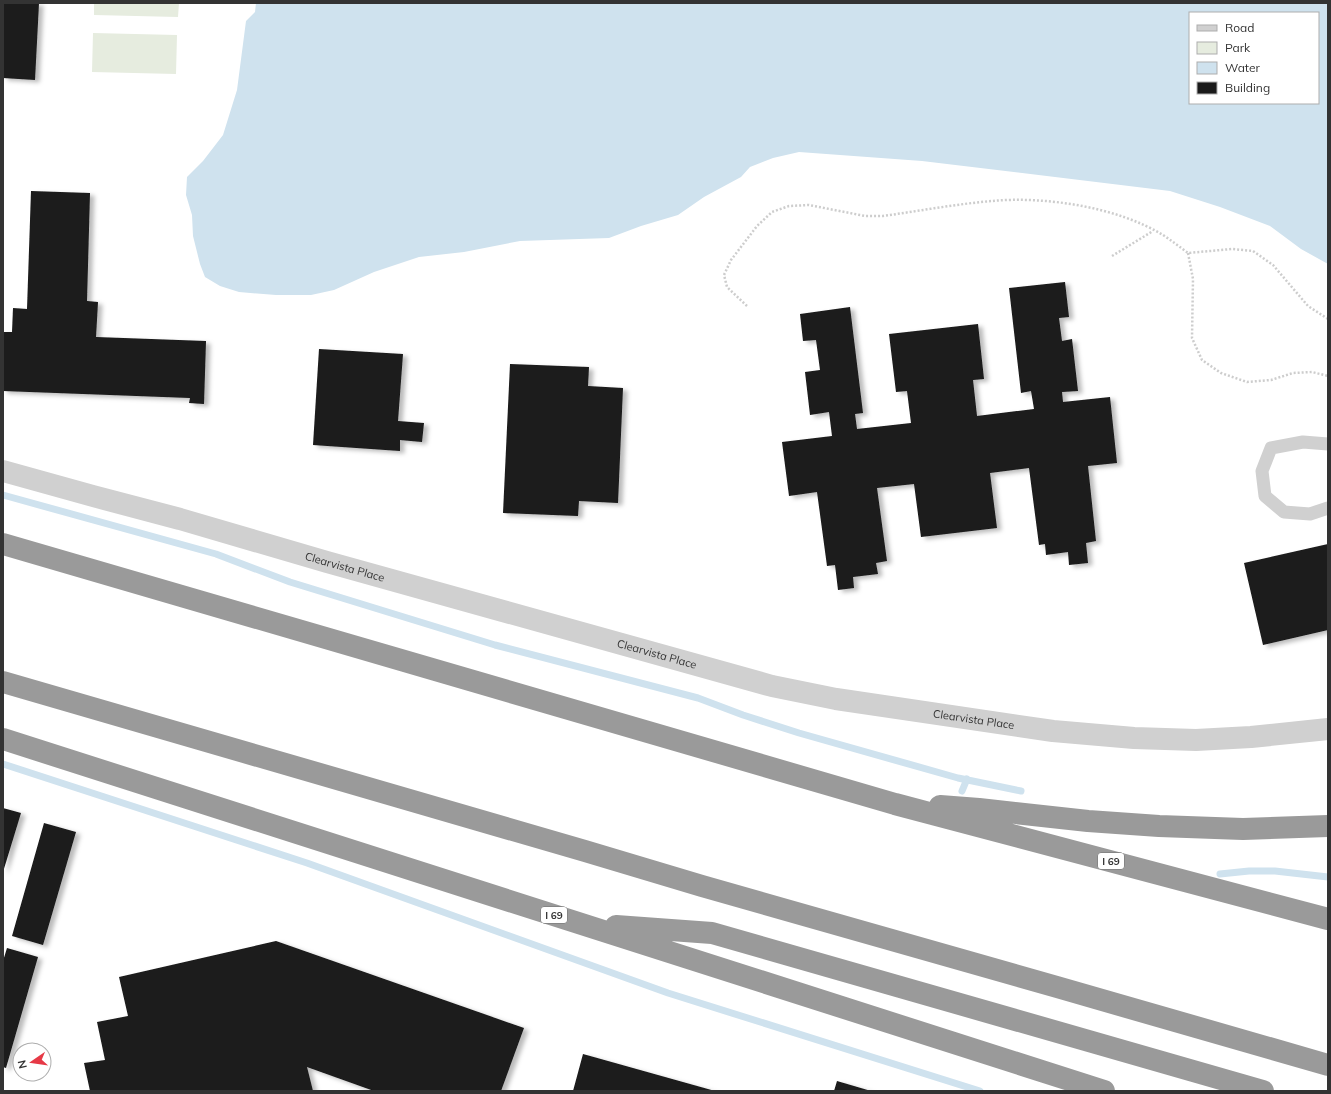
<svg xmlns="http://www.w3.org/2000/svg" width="1331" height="1094" font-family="Mulish,sans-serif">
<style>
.green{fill:#e6ecdf}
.water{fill:#cfe2ee;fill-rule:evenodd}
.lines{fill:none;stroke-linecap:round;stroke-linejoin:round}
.stream{stroke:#cfe2ee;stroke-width:7}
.building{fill:#1a1a1a;filter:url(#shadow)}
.path{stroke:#cdcdcd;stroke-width:2.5;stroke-dasharray:2 2;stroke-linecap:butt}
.service{stroke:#d0d0d0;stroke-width:13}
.minor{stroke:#d0d0d0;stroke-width:22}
.motorway{stroke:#9a9a9a;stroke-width:22}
.labels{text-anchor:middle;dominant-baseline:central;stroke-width:4;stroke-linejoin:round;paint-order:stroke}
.shield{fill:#fff;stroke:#707070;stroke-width:1}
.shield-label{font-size:10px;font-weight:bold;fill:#333}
.street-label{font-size:11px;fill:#333;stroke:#fff}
</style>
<defs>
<filter id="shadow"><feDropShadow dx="4.5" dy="2.5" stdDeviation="2" flood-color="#0004"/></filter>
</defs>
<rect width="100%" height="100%" fill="#fff"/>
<path class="green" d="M94 3H179L178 17 94 15Z
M93 33 177 35 176 74 92 72Z"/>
<path class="water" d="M256 3H1328V264L1301 249 1270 226 1220 207 1170 191 922 161 799 152 773 158 750 167 741 177 704 197 678 215 641 226 609 238 520 241 464 252 419 257 374 272 334 290 311 295H276L239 292 220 286 205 277 200 264 193 236 192 215 186 195 187 177 203 161 223 135 237 90 246 21 255 12ZM1190 13H1318V103H1190Z"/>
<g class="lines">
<path class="stream" d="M3 495 216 554 290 582 495 645 698 698 743 715 799 733 958 778 1021 791
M3 764 307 863 668 993 980 1091
M962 791 967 779
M1220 874 1249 871H1275L1328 877"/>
</g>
<path class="building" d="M3 3H39L35 80 3 78Z
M31 191 90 193 87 301 98 302 96 337 206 341 204 404 189 403 190 398 3 391V332H12L13 308 27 309Z
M1065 282 1069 317 1059 318 1062 341 1072 339 1078 391 1062 392 1063 402 1110 397 1117 463 1088 466 1096 541 1086 543 1088 563 1069 565 1068 552 1046 555 1045 544 1039 545 1029 468 990 473 997 528 921 537 914 484 877 488 887 561 876 563 878 574 853 577 854 588 838 590 835 565 827 566 817 492 789 496 782 442 832 436 829 412 810 415 805 372 820 370 816 340 803 341 800 314 850 307 863 413 855 414 857 429 911 423 907 391 896 392 889 334 978 324 984 379 973 380 977 416 1034 409 1031 391 1021 393 1009 288Z
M319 349 403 354 398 421 424 423 422 442 400 440V451L313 445Z
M510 364 589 367 588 386 623 388 618 503 579 501 578 516 503 513Z
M1328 544V630L1263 645 1244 563Z
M3 808 21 813 3 872Z
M44 823 76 832 43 945 12 936Z
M276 941 524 1028 501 1091H374L307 1067 313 1091H90L84 1063 105 1060 97 1022 128 1016 119 977Z
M7 948 38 957 6 1068 3 1067V961Z
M583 1054 715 1091H573Z
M837 1081 871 1091H834Z"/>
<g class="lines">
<path class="path" d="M1188 253 1193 279 1192 338 1202 360 1221 373 1247 382 1271 380 1293 373 1312 372 1328 376
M1112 256 1153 231
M747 306 727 287 724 275 731 260 757 226 772 212 789 206 809 205 865 216H883C919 211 956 204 992 201 1045 196 1117 207 1163 235 1172 241 1180 247 1188 253L1232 249 1253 251 1273 265 1308 306 1328 319"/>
<path class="service" d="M1328 444 1303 442 1271 448 1262 471 1265 496 1284 512 1310 514 1328 508"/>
<path class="minor" id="s1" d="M3 471 93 496 180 519 327 562 772 686 836 699 1053 731 1134 738 1196 740 1251 737 1328 729"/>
<path class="motorway" d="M3 544 895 804 1328 919
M3 682 585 851 702 886 1057 987 1328 1065
M3 739 1104 1091
M940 806 979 809 1088 821 1159 826 1243 829 1328 826
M616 926 712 933 1263 1091"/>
</g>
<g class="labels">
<g class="shield">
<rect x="1098" y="853" width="26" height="16" rx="3"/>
<rect x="541" y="907" width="26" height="16" rx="3"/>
</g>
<g class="shield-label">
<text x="1111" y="861">I 69</text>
<text x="554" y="915">I 69</text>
</g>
<g class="street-label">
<text stroke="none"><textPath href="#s1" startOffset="355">Clearvista Place</textPath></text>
<text stroke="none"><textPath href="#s1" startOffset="679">Clearvista Place</textPath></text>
<text stroke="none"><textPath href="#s1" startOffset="1003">Clearvista Place</textPath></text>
</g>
</g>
<rect width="1331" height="1094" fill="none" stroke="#333333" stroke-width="8"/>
<rect x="1189" y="12" width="130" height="92" fill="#ffffff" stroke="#adadad"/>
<rect x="1197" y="25" width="20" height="6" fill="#d0d0d0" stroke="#adadad"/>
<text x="1225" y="32" font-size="12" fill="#333333">Road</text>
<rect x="1197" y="42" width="20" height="12" fill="#e6ecdf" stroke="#adadad"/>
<text x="1225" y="52" font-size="12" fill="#333333">Park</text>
<rect x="1197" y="62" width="20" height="12" fill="#cfe2ee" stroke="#adadad"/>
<text x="1225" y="72" font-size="12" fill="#333333">Water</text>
<rect x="1197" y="82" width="20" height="12" fill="#1a1a1a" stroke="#adadad"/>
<text x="1225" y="92" font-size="12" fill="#333333">Building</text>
<g transform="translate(32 1062) rotate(257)"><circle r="19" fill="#ffffff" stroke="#adadad"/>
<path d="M0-3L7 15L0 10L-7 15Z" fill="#e63946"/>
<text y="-6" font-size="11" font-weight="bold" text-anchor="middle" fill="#333333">N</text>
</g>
</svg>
